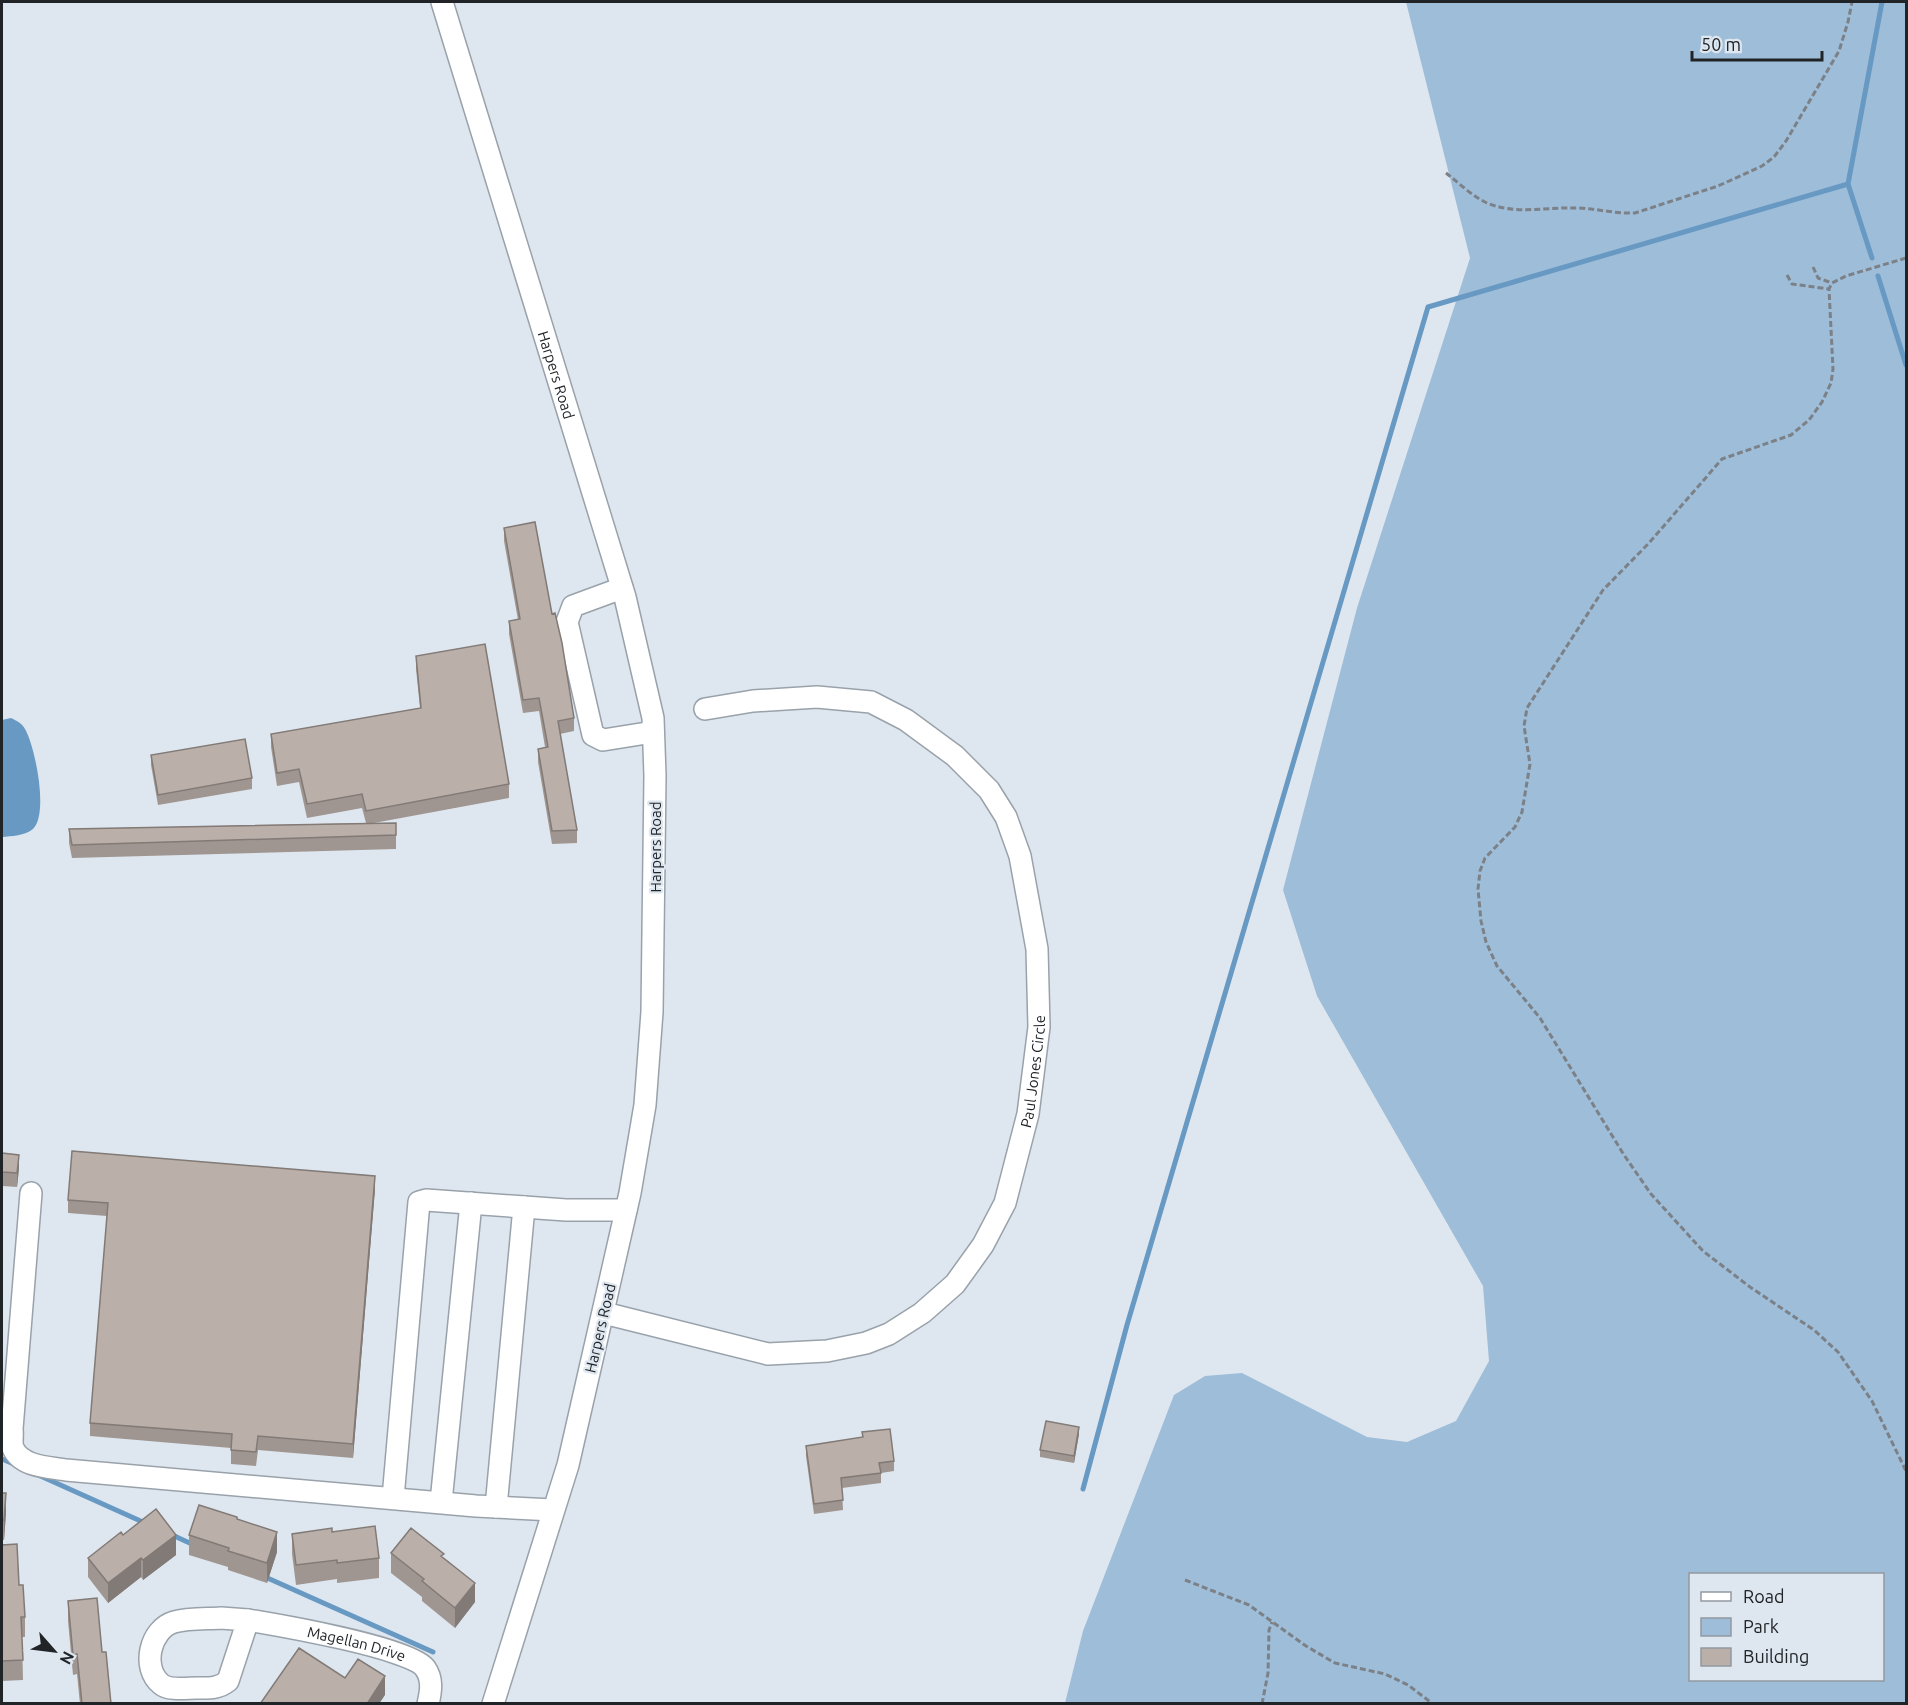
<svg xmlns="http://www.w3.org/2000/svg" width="1908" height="1705" font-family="Ubuntu,sans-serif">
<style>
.green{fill:#9ebdd9;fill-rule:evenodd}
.water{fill:#6799c3}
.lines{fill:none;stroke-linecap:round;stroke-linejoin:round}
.stream{stroke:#6799c3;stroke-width:5}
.minor-casing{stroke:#99a2aa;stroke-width:24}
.path{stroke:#7b8187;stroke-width:3;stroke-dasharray:6 3;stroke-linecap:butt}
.minor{stroke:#fff;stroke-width:21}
.wall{fill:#a09691}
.shaded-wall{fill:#827a76}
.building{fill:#baafa9;stroke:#827a76;stroke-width:1.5}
.labels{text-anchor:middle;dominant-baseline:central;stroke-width:4.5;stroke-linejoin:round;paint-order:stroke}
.street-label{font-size:15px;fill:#212427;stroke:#dee7f0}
</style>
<rect width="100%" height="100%" fill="#dee7f0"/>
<path class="green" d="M1406 2H1906V1703H1065L1083 1631 1174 1395 1205 1376 1242 1373 1367 1437 1407 1442 1456 1421 1489 1361 1483 1286 1317 996 1283 890 1357 608 1470 258ZM1690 1574H1882V1680H1690Z"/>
<path class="water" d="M11 718C17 721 22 723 25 729 35 746 49 814 33 829 25 836 11 836 2 837V720Z"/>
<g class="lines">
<path class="stream" d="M1872 258 1848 184 1882 2
M1878 276 1906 365
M2 1459 16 1465
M36 1474 145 1523
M1083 1489 1127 1325 1428 307 1848 184
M170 1534 194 1545
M263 1576 433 1652"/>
<g class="minor-casing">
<g id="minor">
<path id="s1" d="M442 2 625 597 653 718 655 776 652 1012 645 1105 630 1193 568 1465 493 1704"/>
<path d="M622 588 573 606 567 622 593 735 603 740 653 732"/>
<path d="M31 1193 12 1429C13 1434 11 1443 13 1448 21 1467 49 1467 66 1470L476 1506 553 1510"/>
<path id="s2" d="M604 1313 768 1354 827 1351 866 1343 889 1334 922 1313 955 1284 983 1245 1005 1203 1028 1114 1039 1027 1037 949 1020 856 1006 817 989 790 955 756 906 720 871 702 817 697 753 701 705 709"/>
<path d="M393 1498 419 1202 426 1200 566 1210H626"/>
<path d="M441 1502 471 1203"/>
<path d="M496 1507 524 1207"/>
<path d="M221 1618 248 1620 228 1681C218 1689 209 1688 197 1688 187 1688 169 1691 161 1684 141 1668 150 1629 174 1622 188 1618 206 1619 221 1618Z"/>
<path id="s3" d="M248 1620C278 1625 411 1648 425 1668 433 1679 431 1691 428 1704"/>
</g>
</g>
<path class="path" d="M1446 173C1459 183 1472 196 1487 203 1515 215 1546 207 1575 208 1595 208 1614 214 1635 213L1718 186 1762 166 1774 157 1786 141 1839 51 1848 22 1852 2
M1906 258 1846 276 1832 283 1829 289 1833 369 1831 383 1822 402 1809 420 1791 435 1722 459 1649 543 1603 590 1527 708 1524 726 1530 764 1522 812 1515 827 1485 858 1480 871 1478 889 1481 921 1486 942 1497 966 1540 1018 1624 1155 1651 1194 1703 1251 1750 1287 1814 1330 1838 1352 1872 1401 1906 1471
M1813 267 1818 278 1832 283
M1787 275 1792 284 1829 289
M1185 1580 1249 1605 1306 1646 1335 1663 1385 1674 1408 1685 1433 1704
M1262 1704 1268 1673 1269 1630 1272 1622"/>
<use href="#minor" class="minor"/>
</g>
<path class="wall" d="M504 528 552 614 574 718V731L560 734 577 830V843L552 844 538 762V749L545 747 539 711 523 713 509 634V621L518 620 504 541Z
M416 656 509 784V798L374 823H396V849L72 858 69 843V829L366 823 362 808 307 818 299 782 277 786 271 747V734L420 708 416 669Z
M151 755 252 778V789L158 805 151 765Z
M2 1153 19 1168 17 1187 2 1186Z
M375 1189 353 1458 258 1450 256 1466 231 1464V1448L90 1436V1423L107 1216 68 1213V1200Z
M862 1432 894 1461V1471L881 1473V1483L842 1488 843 1510 814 1514 806 1456V1446L862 1437Z
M1079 1434 1074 1463 1040 1457V1450Z
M2 1493 6 1513 4 1540H2Z
M237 1519 277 1552 267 1583 228 1570V1567L189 1555V1535Z
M332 1532 379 1558V1578L337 1583V1579L296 1585 292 1554V1534Z
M123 1535 176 1555 143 1580 141 1577 108 1603 88 1577V1558Z
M2 1545 19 1585 25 1617V1637H22L23 1680 2 1681Z
M391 1553 444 1558 475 1602 455 1628 422 1601V1597L391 1573Z
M68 1601 102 1652 111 1704H80L77 1674 73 1675 68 1621Z"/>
<path class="shaded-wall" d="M19 1155V1168L17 1187V1173Z
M375 1176V1189L353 1458V1444Z
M1079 1427V1434L1074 1463V1456Z
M6 1493V1513L4 1540V1520Z
M277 1532V1552L267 1583V1563Z
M176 1535V1555L143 1580V1560Z
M141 1558V1577L108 1603V1583Z
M475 1583V1602L455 1628V1608Z
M385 1676V1695L379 1704H367Z"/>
<path class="building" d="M535 522 552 614 555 613 562 643 574 718 558 721 577 830 552 831 538 749 548 747 539 698 523 700 509 621 520 619 504 528Z
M485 644 509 784 366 811 362 794 307 804 299 769 277 773 271 734 421 708 416 656Z
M245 739 252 778 158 795 151 755Z
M396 823V835L72 845 69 829Z
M72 1151 375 1176 353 1444 258 1436 256 1452 231 1450 232 1434 90 1423 108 1203 68 1200Z
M2 1153 19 1155 17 1173 2 1172Z
M1046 1421 1079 1427 1074 1456 1040 1450Z
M890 1429 894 1461 879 1463 881 1473 841 1478 843 1500 814 1504 806 1446 863 1437 862 1432Z
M2 1493H6L4 1520H2Z
M199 1505 237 1517V1519L277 1532 267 1563 228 1551 229 1548 189 1535Z
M156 1509 176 1535 143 1560 141 1558 108 1583 88 1558 121 1532 123 1535Z
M375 1526 379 1558 337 1563V1560L296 1565 292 1534 332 1528V1532Z
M411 1528 444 1554 441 1556 475 1583 455 1608 422 1581 424 1579 391 1553Z
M17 1544 19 1585H23L25 1617H21L23 1660 2 1661V1545Z
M97 1598 102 1652H106L111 1704H82L77 1654 73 1655 68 1601Z
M299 1648 345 1678 358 1659 385 1676 367 1704H260Z"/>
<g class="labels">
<g class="street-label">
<text stroke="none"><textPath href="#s1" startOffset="390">Harpers Road</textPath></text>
<text transform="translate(655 847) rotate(-90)">Harpers Road</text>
<text stroke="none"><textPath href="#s2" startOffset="606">Paul Jones Circle</textPath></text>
<text transform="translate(600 1328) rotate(-77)">Harpers Road</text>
<text stroke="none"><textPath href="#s3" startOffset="111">Magellan Drive</textPath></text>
</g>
</g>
<rect width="1908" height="1705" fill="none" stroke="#212427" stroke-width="6"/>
<rect x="1689" y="1573" width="195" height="108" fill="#dee7f0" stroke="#9299a0" stroke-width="1.5"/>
<rect x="1701" y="1592" width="30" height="9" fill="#ffffff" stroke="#9299a0" stroke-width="1.5"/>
<text x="1743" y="1603" font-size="18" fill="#212427">Road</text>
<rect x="1701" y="1618" width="30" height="18" fill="#9ebdd9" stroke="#9299a0" stroke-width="1.5"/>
<text x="1743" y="1633" font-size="18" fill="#212427">Park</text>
<rect x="1701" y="1648" width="30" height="18" fill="#baafa9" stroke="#9299a0" stroke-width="1.5"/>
<text x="1743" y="1663" font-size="18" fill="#212427">Building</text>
<g transform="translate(54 1651) rotate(118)" stroke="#dee7f0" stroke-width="4.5" paint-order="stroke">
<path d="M0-4.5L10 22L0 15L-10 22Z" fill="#212427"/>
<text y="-9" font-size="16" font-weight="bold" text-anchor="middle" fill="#212427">N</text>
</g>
<path d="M1692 51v9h130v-9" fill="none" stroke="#212427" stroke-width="3"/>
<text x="1701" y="51" font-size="18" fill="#212427" stroke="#dee7f0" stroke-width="4.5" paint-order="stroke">50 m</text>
</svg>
